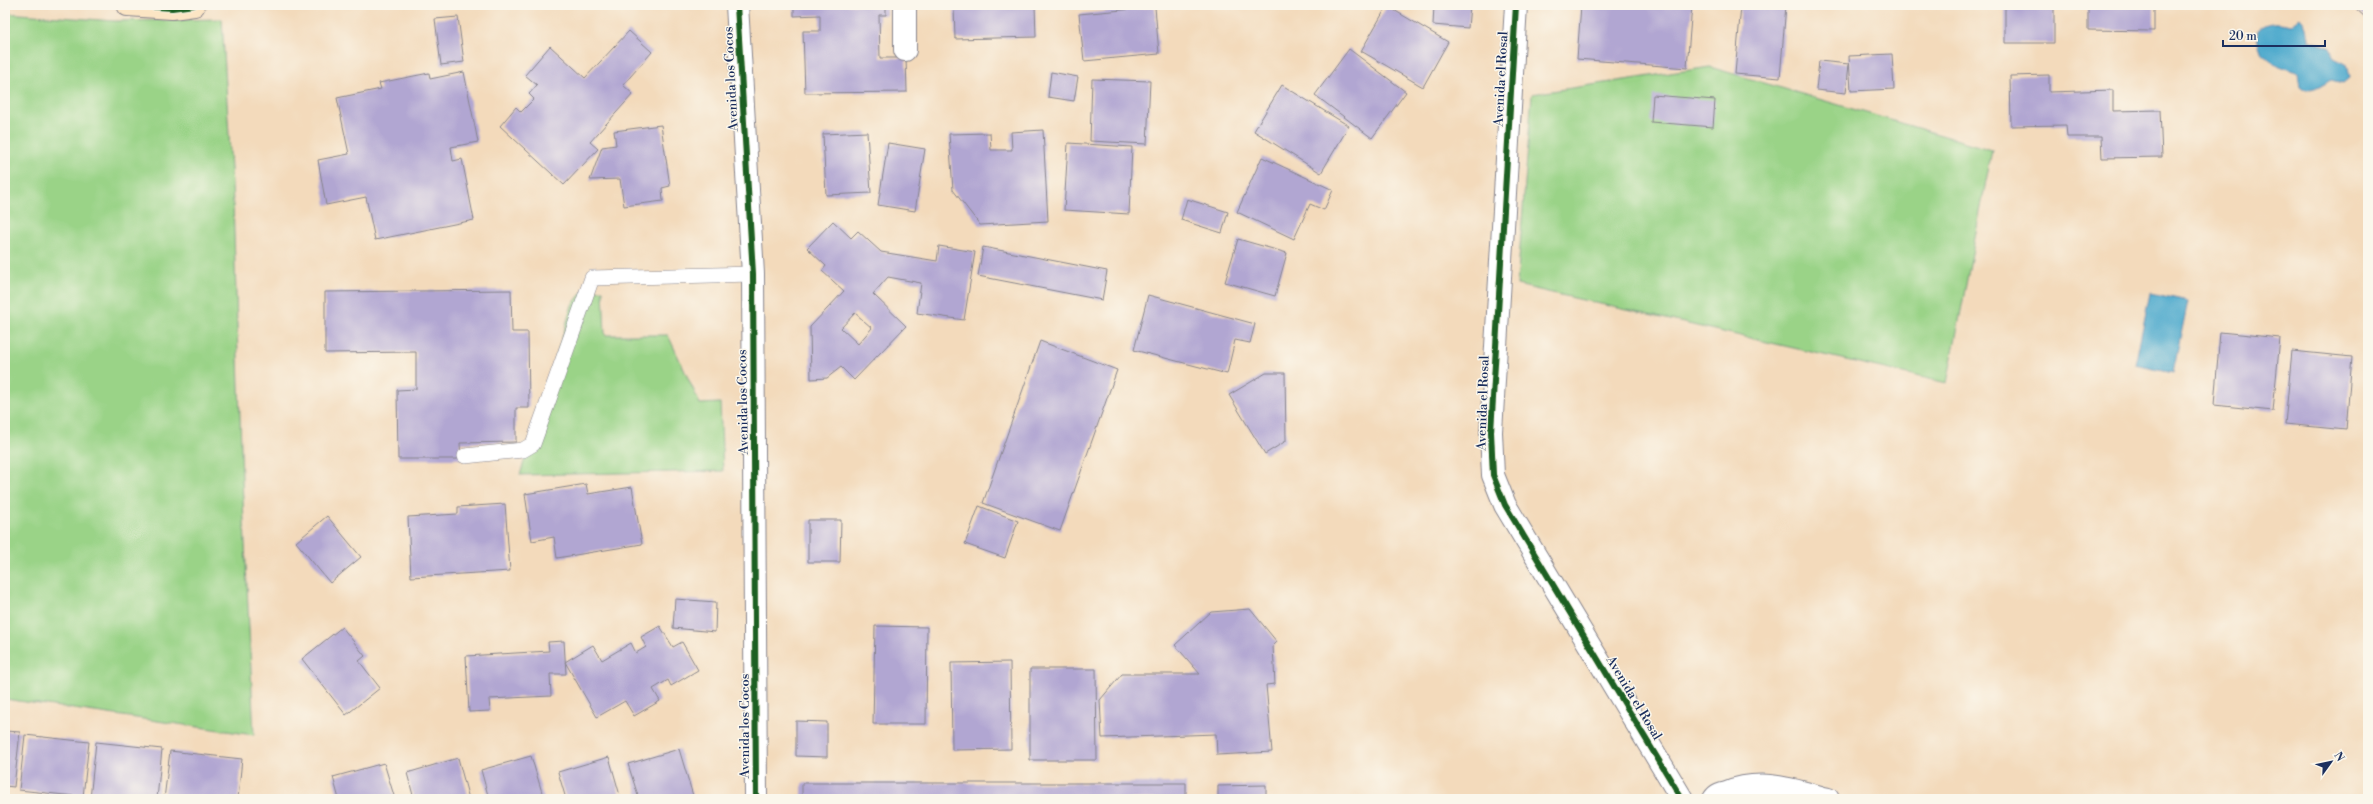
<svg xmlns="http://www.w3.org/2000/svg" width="2373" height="804" font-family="'Libre Bodoni',serif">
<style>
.green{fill:#9ad387;stroke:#5a8172}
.water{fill:#50aacd;stroke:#366c96}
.building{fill:#b1a6d2;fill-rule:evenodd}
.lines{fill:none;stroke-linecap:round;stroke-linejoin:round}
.lane-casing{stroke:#87848c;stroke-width:16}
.street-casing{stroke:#87848c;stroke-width:24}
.secondary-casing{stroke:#87848c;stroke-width:24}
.lane{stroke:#fff;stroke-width:15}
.street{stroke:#fff;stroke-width:22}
.secondary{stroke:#fce5c4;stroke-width:22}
.cycleway-casing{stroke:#fbf7ec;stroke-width:8}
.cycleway{stroke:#1b5e20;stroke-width:6}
.labels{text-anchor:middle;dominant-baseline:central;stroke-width:3;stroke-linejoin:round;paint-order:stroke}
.street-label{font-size:13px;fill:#1b2f5e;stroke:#fbf7ec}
</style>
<rect width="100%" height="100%" fill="#fbf7ec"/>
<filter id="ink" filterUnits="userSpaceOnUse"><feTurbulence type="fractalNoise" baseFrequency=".025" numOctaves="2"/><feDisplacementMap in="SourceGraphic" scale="8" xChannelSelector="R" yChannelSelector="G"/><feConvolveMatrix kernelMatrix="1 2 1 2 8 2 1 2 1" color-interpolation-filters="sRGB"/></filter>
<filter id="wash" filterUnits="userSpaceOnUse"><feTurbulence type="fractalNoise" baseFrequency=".012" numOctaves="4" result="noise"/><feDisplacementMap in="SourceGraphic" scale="16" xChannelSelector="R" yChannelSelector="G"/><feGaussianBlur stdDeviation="0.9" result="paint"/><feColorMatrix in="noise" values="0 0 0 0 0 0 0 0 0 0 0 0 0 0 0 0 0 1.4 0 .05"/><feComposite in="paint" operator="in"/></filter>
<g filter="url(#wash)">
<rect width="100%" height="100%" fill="#f3dabb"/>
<path class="green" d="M5 13 115 21 222 19 233 202 242 479 254 735 5 699Z
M1710 67 1992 150 1947 383 1517 285 1532 94Z
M603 290 605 335H668L700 404 720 403 723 471 520 475 572 305 583 291Z"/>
<path class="water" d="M2300 18 2305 24 2310 40 2330 48 2334 58 2346 64 2349 78 2343 83 2331 80C2320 86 2311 95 2301 86L2299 73C2276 65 2255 60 2258 30 2268 21 2278 22 2291 25Z
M2150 293 2188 301 2173 373 2135 365Z"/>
<g id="blocks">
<path class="building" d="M794 5H886V15H879L880 58H906L907 92 805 93 803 31H820V15L794 16Z
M954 5H1035L1036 37 955 39Z
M1434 5H1470L1468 28 1433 25Z
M1581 5H1692L1687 68 1577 59Z
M1741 5H1786L1780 78 1735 74Z
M2005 5H2054V43H2005Z
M2088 5H2154V31L2088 30Z
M2352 5H2368V20Z
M1387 6 1448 42 1423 87 1361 51Z
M1155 7 1159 54 1084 61 1079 14Z
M458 17 464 62 441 65 435 19Z
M629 31 652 52 623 85 633 94 590 142 598 149 564 185 500 126 516 107 521 112 534 99 529 94 537 85 525 75 550 46 585 78Z
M1349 49 1406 92 1372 138 1315 95Z
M1892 54 1894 89 1851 91 1849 56Z
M1819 61 1849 64 1846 93 1816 90Z
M464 72 478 142 451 147 453 161 462 159 474 220 375 240 366 197 326 205 318 160 349 154 337 98 381 89 379 83 429 73 430 79Z
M1051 72 1078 77 1074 101 1048 97Z
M2049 75V92L2113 90V111L2160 110 2162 157 2102 158 2101 137H2067L2066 125 2011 126 2010 76Z
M1092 79 1150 81 1147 144 1090 141Z
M1282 85 1349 126 1321 173 1254 131Z
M1653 95 1715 100 1713 127 1651 122Z
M661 125 670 186 662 188 663 201 624 206 620 179 590 180 602 147 616 145 614 131Z
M1043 130 1048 221 980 225 953 190 949 134 990 133 991 150H1012L1011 132Z
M867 132 871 193 826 195 823 134Z
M888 143 925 149 915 211 878 205Z
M1068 143 1132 147 1129 214 1064 210Z
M1262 157 1333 190 1324 210 1310 204 1294 239 1237 212Z
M1187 199 1228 212 1222 233 1181 220Z
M833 221 851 238 858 231 881 252 937 261 939 246 975 252 964 320 917 313 921 283 888 277 873 294 906 326 854 380 841 367 827 378 811 379 810 327 844 291 822 271 826 266 807 248ZM855 313 872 328 858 344 841 328Z
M1238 239 1287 253 1275 296 1225 282Z
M983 247 1107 271 1102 300 978 276Z
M511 290 512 332H528L529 408H516V442L460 443 461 459H398L397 390 416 389V352L325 353V292Z
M1148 295 1255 324 1250 343 1235 340 1227 374 1134 350Z
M2220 332 2280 338 2273 411 2214 405Z
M1040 341 1117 370 1060 531 983 503Z
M2292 351 2352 357 2346 430 2285 424Z
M1266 373H1285L1286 441 1265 454 1229 395Z
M586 484 588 494 632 487 642 544 557 558 554 537 532 541 525 494Z
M505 504 510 571 411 577 408 517 458 514V507Z
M979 506 1018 521 1005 558 965 544Z
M327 516 361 557 330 583 296 542Z
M808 520H841L840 562H808Z
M675 599 716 602 715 632 673 628Z
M1250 609 1277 642 1273 646 1275 684 1266 685 1272 752 1217 755 1216 734 1102 738 1100 700 1122 674H1200L1175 645 1211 612Z
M660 626 673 647 682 642 698 670 671 686 668 680 653 689 660 701 634 716 625 701 597 717 565 662 593 645 602 660 631 643 636 653 646 647 641 637Z
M875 626 927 627 926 724H873Z
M342 627 365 656 359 661 380 688 346 715 302 659Z
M564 641 566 674H550L551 696 489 699 490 711 469 712 466 656 549 651 548 642Z
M1010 662 1011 749 952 750 951 663Z
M1030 669H1096L1097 760H1030Z
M796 721 827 722V757L796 756Z
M5 731 20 732 14 787 5 786Z
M25 735 89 742 83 797 19 790Z
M96 742 162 749 157 799H90Z
M679 749 694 799H639L628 764Z
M170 751 242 759 238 799H164Z
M531 756 544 799H489L481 770Z
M609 757 621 799H566L558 772Z
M458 758 469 799H414L407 773Z
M384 763 395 799H339L333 777Z
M802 783H1186V799H802Z
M1266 785V799H1218V786Z"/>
</g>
</g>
<g filter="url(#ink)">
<use href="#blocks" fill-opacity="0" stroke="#87848c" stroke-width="1"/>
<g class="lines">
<g class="lane-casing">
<path id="lane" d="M465 456 523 450 533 444 592 278 753 274"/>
</g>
<g class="street-casing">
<path id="street" d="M737 5 753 274 756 799
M905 5V50
M1516 5 1491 432 1493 475 1505 505 1682 799
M1714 799C1717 794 1722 793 1727 792 1762 778 1794 790 1828 799"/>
</g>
<g class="secondary-casing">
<path id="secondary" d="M128 5 172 8 194 5"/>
</g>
<use href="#lane" class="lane"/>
<use href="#street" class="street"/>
<use href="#secondary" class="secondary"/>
<g class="cycleway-casing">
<path id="cycleway" d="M128 5 172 8 194 5
M737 5 753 274 756 799
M1516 5 1491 432 1493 475 1505 505 1682 799"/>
</g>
<use href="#cycleway" class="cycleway"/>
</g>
</g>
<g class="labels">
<g class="street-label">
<text transform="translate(731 79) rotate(-93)">Avenida los Cocos</text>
<text transform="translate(1501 79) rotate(-87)">Avenida el Rosal</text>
<text transform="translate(743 402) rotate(-91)">Avenida los Cocos</text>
<text transform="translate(1483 403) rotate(-88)">Avenida el Rosal</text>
<text transform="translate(1634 698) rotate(59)">Avenida el Rosal</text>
<text transform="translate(745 726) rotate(-90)">Avenida los Cocos</text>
</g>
</g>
<rect width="2373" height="804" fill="none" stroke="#fbf7ec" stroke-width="20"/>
<g transform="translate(2331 762) rotate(57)" stroke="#fbf7ec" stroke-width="3" paint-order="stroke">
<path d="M0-3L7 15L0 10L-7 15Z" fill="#1b2f5e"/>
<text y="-6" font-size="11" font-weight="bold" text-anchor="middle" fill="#1b2f5e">N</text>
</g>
<path d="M2223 40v6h102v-6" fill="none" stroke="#1b2f5e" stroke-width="2"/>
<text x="2229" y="40" font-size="12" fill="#1b2f5e" stroke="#fbf7ec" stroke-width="3" paint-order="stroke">20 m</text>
</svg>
